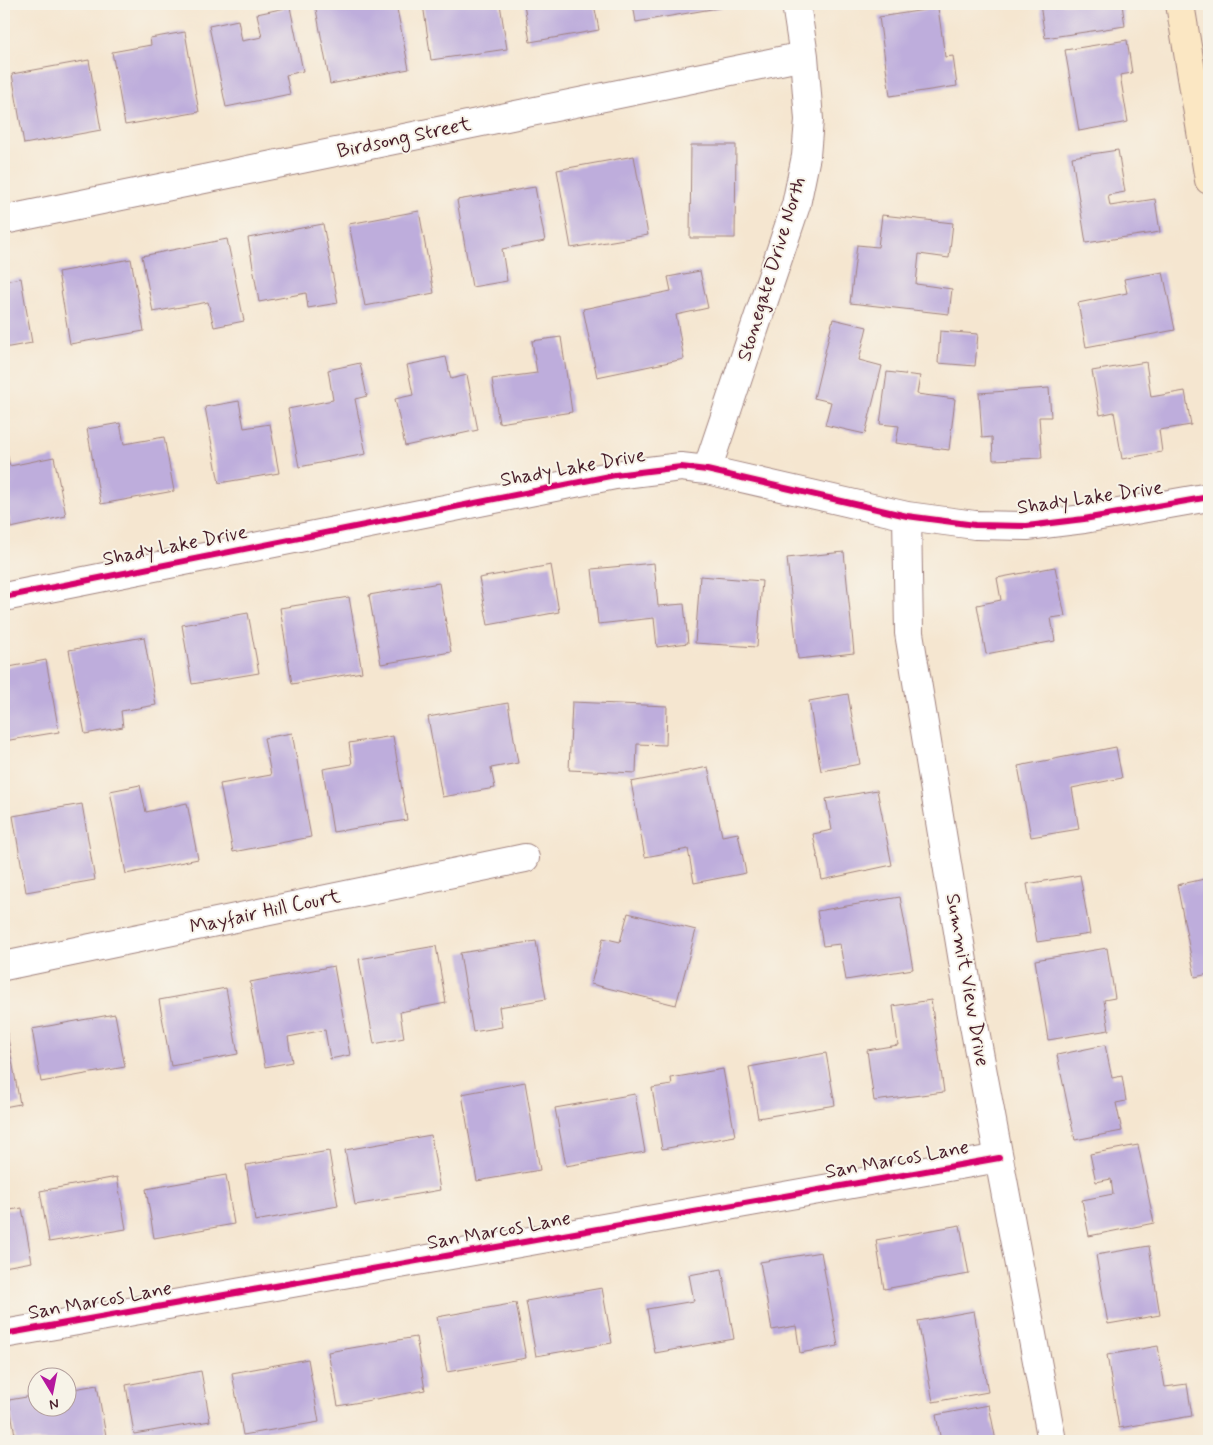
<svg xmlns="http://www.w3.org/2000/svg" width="1213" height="1445" font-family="Mynerve,sans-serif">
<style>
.building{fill:#beaddc}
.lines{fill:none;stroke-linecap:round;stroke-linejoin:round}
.street-casing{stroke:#a0827e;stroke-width:30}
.secondary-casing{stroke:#a0827e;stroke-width:30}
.street{stroke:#fff;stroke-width:28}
.secondary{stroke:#fbe7c3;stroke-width:28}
.cycleway-casing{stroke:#f7f3e8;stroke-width:9}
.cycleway{stroke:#d6006c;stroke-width:6}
.labels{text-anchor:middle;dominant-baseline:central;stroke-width:4;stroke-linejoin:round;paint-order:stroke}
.street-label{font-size:20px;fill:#4a1f2b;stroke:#f7f3e8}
</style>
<rect width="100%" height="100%" fill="#f7f3e8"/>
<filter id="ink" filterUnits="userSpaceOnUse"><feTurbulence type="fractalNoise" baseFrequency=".02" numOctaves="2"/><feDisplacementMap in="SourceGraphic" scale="10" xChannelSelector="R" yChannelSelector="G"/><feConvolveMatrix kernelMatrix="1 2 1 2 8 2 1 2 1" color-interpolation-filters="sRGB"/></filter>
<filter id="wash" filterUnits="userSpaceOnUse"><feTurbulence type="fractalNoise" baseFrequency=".0096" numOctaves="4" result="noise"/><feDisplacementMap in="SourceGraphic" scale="20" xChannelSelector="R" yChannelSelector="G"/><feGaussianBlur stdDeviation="1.12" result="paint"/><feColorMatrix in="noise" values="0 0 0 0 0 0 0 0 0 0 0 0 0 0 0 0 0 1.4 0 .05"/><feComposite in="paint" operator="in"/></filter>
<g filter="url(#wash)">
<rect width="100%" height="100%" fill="#f5e6d0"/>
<g id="blocks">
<path class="building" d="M315 4H396L409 69 330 84Z
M423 4H500L507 49 431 60Z
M524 4H594L599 30 530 42Z
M633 4H735V5L636 22Z
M1040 4H1122L1125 26 1045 38Z
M290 7 303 71 286 75 290 94 226 107 209 26 238 20 242 41 262 37 257 14Z
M938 8 945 57 953 56 957 86 890 96 879 17Z
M185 32 199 112 125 125 112 52 151 45 150 38Z
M1127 40 1132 73 1120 75 1128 122 1079 131 1065 50Z
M89 60 101 130 24 144 12 74Z
M691 145H736L735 238H690Z
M1118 150 1125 192 1108 195 1110 206 1155 199 1160 232 1086 243 1072 157Z
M634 156 648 235 571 248 557 170Z
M535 187 545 241 502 249 507 281 472 287 457 200Z
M419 211 434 293 365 306 349 224Z
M882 215 953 223 949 258 919 254 916 284 952 289 949 314 850 303 857 245 878 247Z
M323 224 338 303 308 308 306 293 259 302 248 238Z
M227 239 244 321 214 327 208 302 153 312 142 256Z
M131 259 144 331 70 344 58 272Z
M700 271 708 308 676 315 684 359 597 377 583 309 671 291 668 277Z
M1163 272 1175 330 1086 347 1078 303 1127 293 1124 279Z
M21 278 32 343 4 348V281Z
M833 319 867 327 859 360 882 366 865 434 825 425 831 402 814 398Z
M940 331 978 334 975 366 938 363Z
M561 337 572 412 499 423 492 379 537 373 532 341Z
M446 357 451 379 467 375 478 430 405 446 395 399 413 395 407 365Z
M1146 362 1151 397 1185 391 1191 425 1159 430 1162 452 1122 459 1114 412 1100 415 1092 371Z
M360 363 367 396 355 399 366 454 299 467 288 409 333 400 328 370Z
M887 372 920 376 917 394 955 399 949 450 896 443 899 426 880 424Z
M1049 388 1051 417H1039L1042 458 993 460 992 437 982 438 979 393Z
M239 401 244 428 270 424 279 473 219 483 205 407Z
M120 423 124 444 164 437 174 491 101 504 87 429Z
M4 439 10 466 54 457 66 516 11 528 9 516 4 517Z
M844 552 854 653 798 659 787 558Z
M654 563 658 606 684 604 688 643 657 647 654 618 598 624 592 569Z
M551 565 559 612 488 625 479 578Z
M1055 567 1065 616 1051 618 1055 641 986 654 977 605 1001 600 997 578Z
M700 576 762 581 757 647 695 643Z
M439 583 451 652 381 664 369 595Z
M349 597 362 672 292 684 280 608Z
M248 613 259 673 192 684 182 625Z
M144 637 156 705 121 711 123 727 85 734 69 650Z
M46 660 59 732 4 741V668Z
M848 694 860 764 821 771 809 701Z
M572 702 667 706 666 745 637 744 636 773 569 770Z
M508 703 518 763 491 768 495 788 442 797 428 717Z
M292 733 311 837 233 852 220 784 271 775 264 738Z
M393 736 407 820 333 832 323 769 352 764 349 743Z
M1116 747 1122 778 1072 788 1079 829 1031 837 1018 766Z
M708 767 722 836 738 833 746 873 694 883 688 849 645 857 631 782Z
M140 785 146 812 187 803 198 859 126 874 110 791Z
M877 790 892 865 822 880 813 834 832 830 826 799Z
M82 804 95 880 26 892 13 816Z
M1080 875 1090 934 1037 942 1027 884Z
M1209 878V974L1195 977 1177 885Z
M900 897 913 969 846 980 840 944 823 946 817 911Z
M628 913 696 930 676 1005 591 984 603 938 620 942Z
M536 941 546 999 499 1007 502 1027 473 1032 460 953Z
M436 946 446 1003 400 1012 404 1038 374 1044 359 959Z
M1107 948 1115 998 1104 1000 1109 1030 1048 1040 1035 960Z
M334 966 350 1055 330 1059 325 1030 288 1037 292 1062 265 1067 250 982Z
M226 988 238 1054 171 1066 159 1000Z
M931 1000 944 1092 874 1101 867 1050 898 1045 893 1006Z
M115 1014 125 1067 41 1082 32 1029Z
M7 1033 20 1104 4 1107V1034Z
M1105 1045 1112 1078 1122 1076 1126 1101 1116 1103 1122 1131 1075 1140 1057 1055Z
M826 1053 835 1105 758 1118 749 1067Z
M723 1069 735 1136 662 1149 652 1088 672 1085 671 1078Z
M525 1082 540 1170 477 1181 462 1094Z
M635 1094 645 1152 566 1166 555 1108Z
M431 1135 440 1190 355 1205 345 1150Z
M1138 1145 1154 1223 1089 1236 1082 1200 1113 1194 1111 1179 1096 1182 1090 1154Z
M329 1151 338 1206 255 1221 246 1165Z
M226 1175 234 1224 154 1238 146 1189Z
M117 1177 126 1229 49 1242 40 1191Z
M22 1208 32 1262 4 1267V1211Z
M960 1225 969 1274 884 1289 876 1240Z
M1149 1246 1160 1315 1108 1324 1096 1255Z
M821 1252 838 1346 800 1353 796 1326 772 1330 760 1262Z
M722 1269 734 1339 655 1353 647 1309 694 1301 689 1275Z
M602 1288 612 1343 536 1356 526 1301Z
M516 1303 526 1358 447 1372 437 1317Z
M974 1311 988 1392 933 1402 918 1321Z
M416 1337 425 1390 338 1406 328 1352Z
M1158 1346 1165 1387 1187 1384 1192 1416 1119 1428 1107 1355Z
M308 1359 319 1422 243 1435 232 1373Z
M201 1371 210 1421 134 1434 126 1385Z
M97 1385 106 1436 77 1441H16L9 1400 38 1395V1408H68V1390Z
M989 1405 996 1441H941L936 1415Z"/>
</g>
</g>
<g filter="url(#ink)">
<use href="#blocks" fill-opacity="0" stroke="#a0827e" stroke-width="1"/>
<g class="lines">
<g class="street-casing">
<path id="street" d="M4 220 804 56
M707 470 796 205 806 156 809 120 804 56 796 4
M907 516 909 633 970 1004 1052 1441
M4 597 615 475 681 467 707 470 907 516 975 525 1027 526 1084 519 1209 497
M4 966 525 858
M4 1334 999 1158"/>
</g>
<g class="secondary-casing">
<path id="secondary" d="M1180 4 1209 180"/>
</g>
<use href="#street" class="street"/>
<use href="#secondary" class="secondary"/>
<g class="cycleway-casing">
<path id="cycleway" d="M4 597 615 475 681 467 707 470 907 516 975 525 1027 526 1084 519 1209 497
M4 1334 999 1158"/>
</g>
<use href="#cycleway" class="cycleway"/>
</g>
</g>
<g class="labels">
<g class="street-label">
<text transform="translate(404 138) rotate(-12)">Birdsong Street</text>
<text transform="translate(772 269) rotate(-73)">Stonegate Drive North</text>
<text transform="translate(573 468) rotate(-10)">Shady Lake Drive</text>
<text transform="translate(1090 498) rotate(-8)">Shady Lake Drive</text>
<text transform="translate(175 546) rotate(-11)">Shady Lake Drive</text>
<text transform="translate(265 912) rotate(-12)">Mayfair Hill Court</text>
<text transform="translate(967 980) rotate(80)">Summit View Drive</text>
<text transform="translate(897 1160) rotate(-10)">San Marcos Lane</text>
<text transform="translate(499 1231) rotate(-10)">San Marcos Lane</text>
<text transform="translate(100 1301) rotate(-10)">San Marcos Lane</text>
</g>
</g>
<rect width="1213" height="1445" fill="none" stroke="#f7f3e8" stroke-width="20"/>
<g transform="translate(52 1392) rotate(170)"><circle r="24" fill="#f7f3e8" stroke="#b29e9c"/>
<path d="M0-4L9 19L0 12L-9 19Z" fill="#b5179e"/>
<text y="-8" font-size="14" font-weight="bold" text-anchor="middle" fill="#4a1f2b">N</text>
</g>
</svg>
